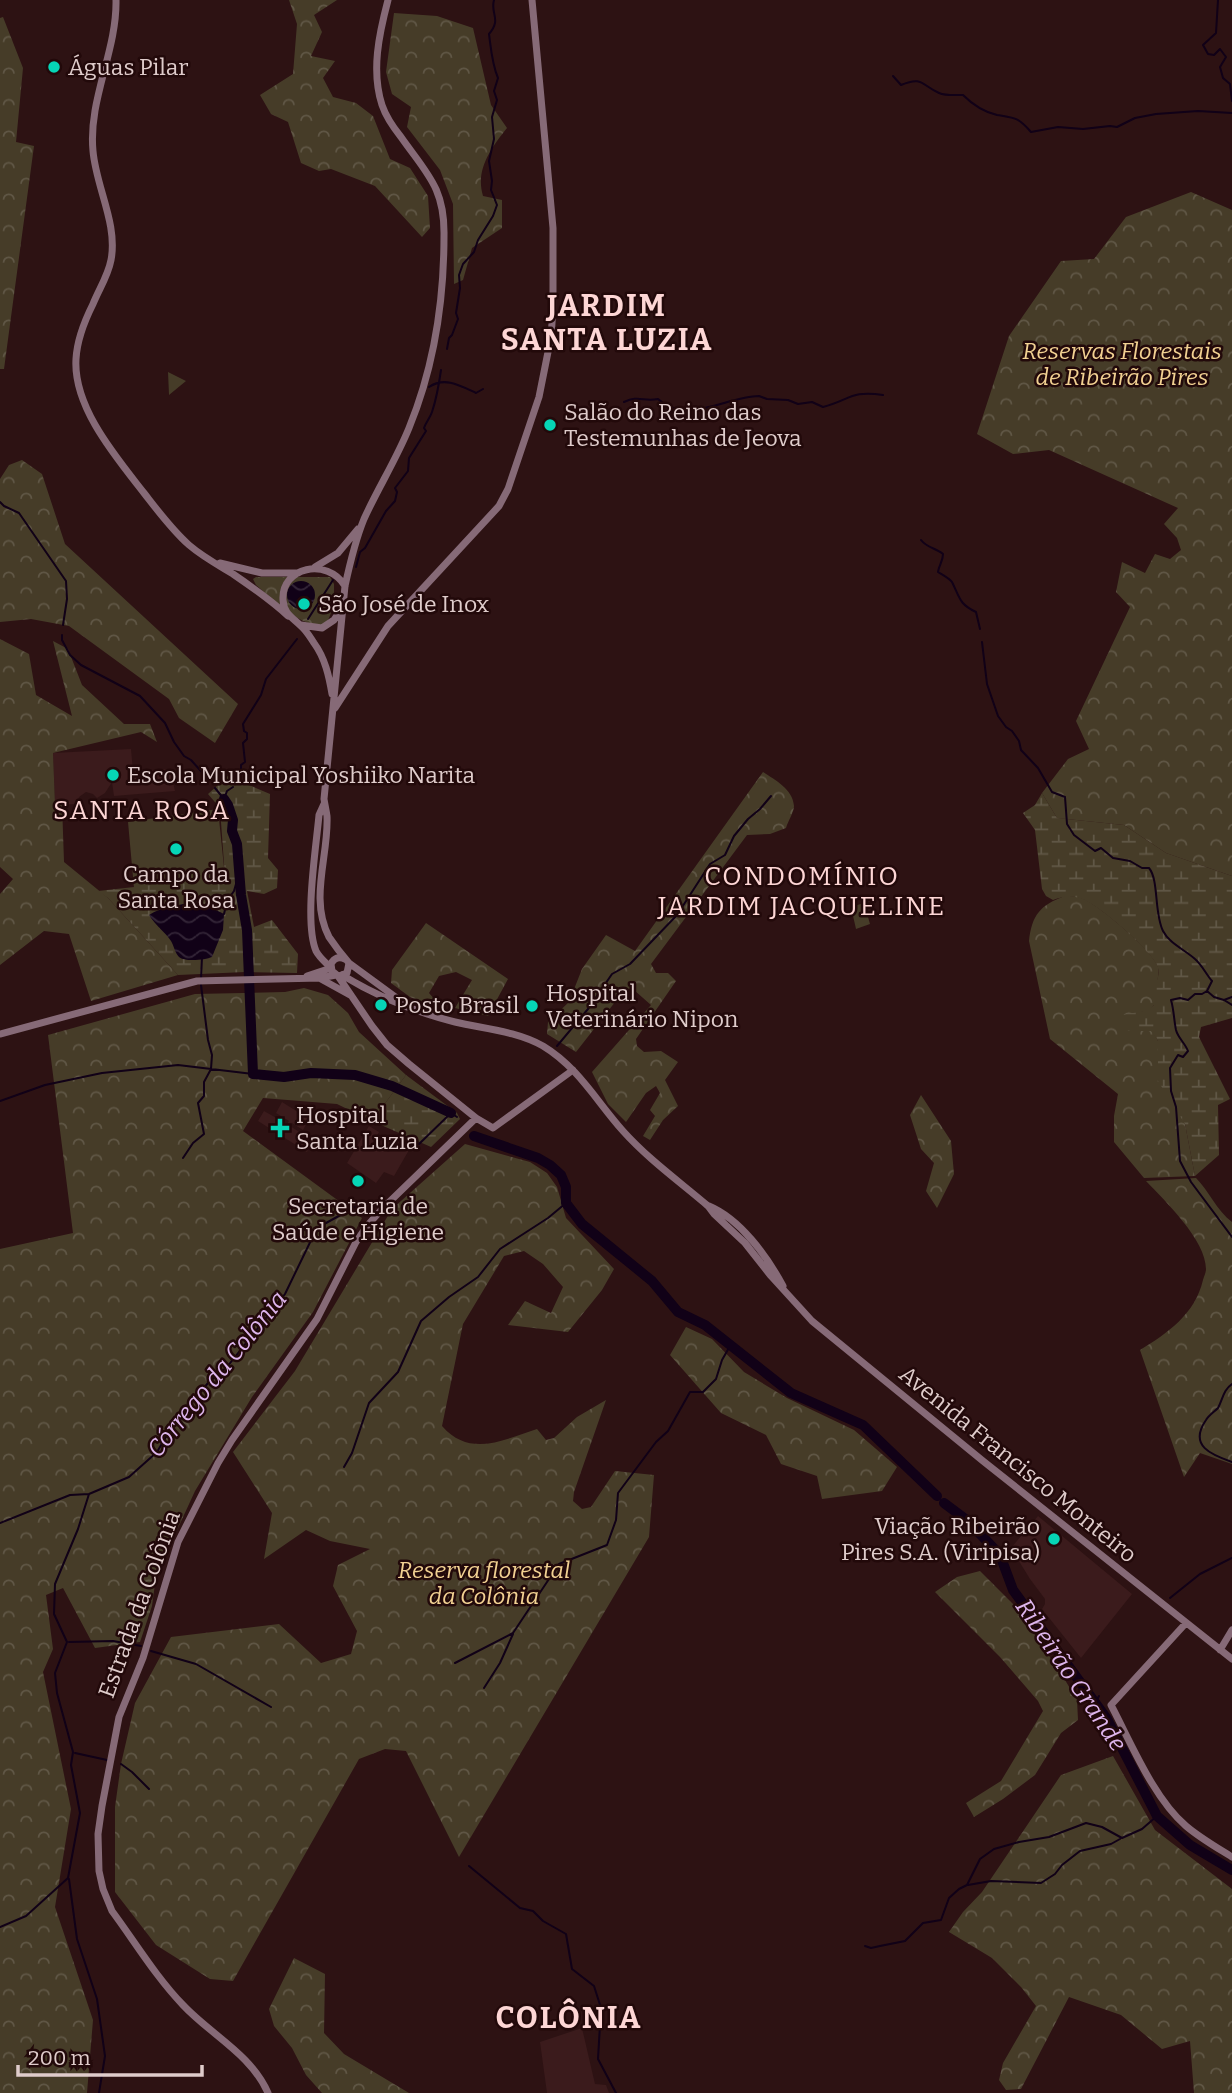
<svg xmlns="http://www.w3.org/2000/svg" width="1232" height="2093" font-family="Bitter,serif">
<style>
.built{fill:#3b1b1c}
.green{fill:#463c28}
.forest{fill:url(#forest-crowns)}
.wetland{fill:url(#wetland-marsh)}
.water{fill:url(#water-waves)}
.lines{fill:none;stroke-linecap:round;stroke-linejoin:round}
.stream{stroke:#110117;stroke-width:2}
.river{stroke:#110117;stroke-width:10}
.secondary{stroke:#866a77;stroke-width:7}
.poi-dot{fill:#06d5b6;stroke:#22090a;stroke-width:2.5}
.labels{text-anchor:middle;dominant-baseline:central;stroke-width:5;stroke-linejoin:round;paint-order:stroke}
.poi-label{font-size:23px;fill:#dfcccb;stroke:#22090a;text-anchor:start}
.park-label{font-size:23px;font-style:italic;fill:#f2d192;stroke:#22090a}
.street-label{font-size:23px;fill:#dfcccb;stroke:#22090a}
.water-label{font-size:24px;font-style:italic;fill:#ddb5ec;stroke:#22090a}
.quarter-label{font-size:26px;letter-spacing:2px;fill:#fdd6d5;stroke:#22090a}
.district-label{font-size:30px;font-weight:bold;letter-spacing:2px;fill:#fdd6d5;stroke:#22090a}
</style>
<defs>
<pattern id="forest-crowns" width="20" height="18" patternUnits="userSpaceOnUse" patternTransform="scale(1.75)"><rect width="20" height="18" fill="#463c28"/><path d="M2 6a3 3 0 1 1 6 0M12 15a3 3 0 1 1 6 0" fill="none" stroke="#605746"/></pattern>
<pattern id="wetland-marsh" width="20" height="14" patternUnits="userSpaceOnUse" patternTransform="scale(1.75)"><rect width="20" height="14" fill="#463c28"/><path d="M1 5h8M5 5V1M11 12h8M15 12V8" fill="none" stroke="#605746"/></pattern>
<pattern id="water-waves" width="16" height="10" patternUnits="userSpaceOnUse" patternTransform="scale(1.75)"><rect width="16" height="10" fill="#110117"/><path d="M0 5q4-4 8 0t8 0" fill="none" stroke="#332537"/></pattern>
</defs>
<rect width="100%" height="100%" fill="#2d1213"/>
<path class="built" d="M131 749 133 771 170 769 175 791 114 796 112 782 105 793 97 798 93 794 86 792 79 797 77 804 55 805 53 753Z
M282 1102 309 1119 303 1130 292 1123 290 1126 313 1141 307 1152 258 1121 264 1111 287 1124 289 1121 276 1113Z
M369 1126 379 1132 371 1146 375 1150 384 1135 409 1150 394 1176 384 1172 376 1183 347 1163Z
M1038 1516 1132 1594 1081 1658 1042 1609 1045 1604V1599L1030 1579 1011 1548Z
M582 2028 595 2084 606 2085 609 2093H547L540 2042Z"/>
<path class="green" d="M168 372 186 381 169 395Z
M218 809 225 877 134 888 128 822Z
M864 903 870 924 856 929 851 907Z"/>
<path class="forest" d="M289 0H337L314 15 322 32 311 56 335 61 323 78 333 97 356 103 373 116 390 159 410 168 428 196 430 228 422 237 375 186 331 169 319 171 301 163 288 122 271 114 260 95 293 74 297 24Z
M394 13 437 16 473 28 491 105 507 128C491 148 475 170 483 196L502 200V228L472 248 463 280 454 284 453 204 440 170 407 127 411 107 392 94 386 72Z
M3 17 23 68 16 142 34 146 4 369H0V18Z
M1191 192 1232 210V876L1166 853 1124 825 1057 818 1042 793 1068 759 1089 749 1076 721 1130 607 1116 592 1122 562 1145 573 1155 554 1170 559 1181 550 1177 538 1164 524 1178 508 1049 450 1013 454 977 434 1009 336 1061 261 1094 259 1126 217Z
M22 460 42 474 65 544 238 704 215 743 179 718 169 699 69 626 31 619 0 622V479L9 465Z
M256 577H330L334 584C334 595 334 608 329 618 317 643 268 595 256 585L253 579Z
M0 639 29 654 36 695 72 716 53 641 68 649 82 685 124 724H150L157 742 141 732 53 753 55 804H62L64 862 108 898 178 975 91 1001 69 934 44 931 0 965V894L13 879 0 867Z
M763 772C775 780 793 789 794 806 794 812 788 821 786 828L770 834 747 835 651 964 656 973H668L676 981 636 1039 637 1046 644 1052 661 1051 678 1062 665 1080 678 1106 663 1120 650 1140 643 1136 655 1116 650 1110 660 1093 656 1086 646 1093 626 1122 608 1104 592 1072 651 1005 634 990 626 988 576 1052 547 1034 548 1022 569 1002 582 969 606 935 635 951Z
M1065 896C1070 896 1076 896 1081 898 1097 903 1154 952 1158 967 1160 976 1154 994 1154 1005L1148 1011 1141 1012 1158 1041 1185 1124 1195 1176 1144 1178 1114 1142V1116L1118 1094 1050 1039 1029 941C1032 915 1040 905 1065 896Z
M426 923 508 979 488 1016 455 1008 472 980 456 972 439 976 429 993 435 1000 431 1006 410 997 391 983 392 970Z
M304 988 328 995 348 1013 359 1032 406 1075 372 1121 337 1104 263 1098 243 1131 362 1218 313 1312 252 1397 195 1491 156 1576 152 1606 140 1642 95 1648 63 1588 46 1595 53 1649 43 1672 71 1809 55 1907 93 2020 87 2093H0V1249L73 1233 48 1035 195 994 285 992Z
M921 1095 951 1141 954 1174 937 1208 926 1191 934 1163 921 1149 910 1115Z
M465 1144 530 1162 547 1173 557 1187 566 1218 614 1269 602 1290 568 1332 508 1325 525 1301 551 1313 563 1287 543 1264 524 1251 504 1256 463 1324 442 1426C470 1458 503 1440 537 1429L546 1440 554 1438 577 1417 606 1400 574 1492 573 1501 582 1509 591 1507 615 1471 654 1475 649 1537 459 1857 406 1751 385 1749 359 1759 233 1981 210 1979 156 1945 115 1892V1807L121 1764 135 1703 171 1637 279 1624 321 1663 351 1654 357 1631 333 1586 338 1565 370 1549 330 1541 306 1530 264 1559 272 1513 233 1452 295 1371 392 1209Z
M1196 1178C1209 1191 1217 1211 1232 1222V1464L1200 1453 1184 1477 1140 1350C1168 1333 1195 1314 1203 1280 1204 1276 1206 1273 1206 1269 1206 1240 1165 1201 1146 1181Z
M686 1327 712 1339 744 1372 787 1398 854 1430 897 1467 882 1491 822 1499 817 1476 781 1464 766 1435 721 1413 670 1355Z
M980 1571 1016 1607 1062 1675 1077 1700 1078 1720 1061 1733 1035 1775 1003 1799 974 1817 966 1803 1001 1781 1043 1711 1038 1701 1000 1657 935 1592 957 1577Z
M1113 1756 1155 1830 1232 1889V2093H1194L1190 2041 1162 2049 1121 2015 1069 1997 1021 2089 1006 2090 999 2080 1003 2063 1036 2006 1021 1987 992 1958 949 1932 963 1912 982 1892 1061 1775Z
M294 1958 325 1974 324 2033 344 2054 409 2093H322L306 2075 292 2048 274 2026 269 2009Z"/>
<path class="wetland" d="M228 776 270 794 268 858 278 870 277 888 264 894 247 891 254 927 272 920 298 954 297 973 245 972 178 975 108 898 98 891 225 877 220 808 208 794Z
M1042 793 1057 818 1124 825 1166 853 1232 876V1018L1201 1027 1199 1037 1230 1099 1218 1105 1219 1155 1195 1176 1185 1124 1158 1081V1041L1151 1031H1127L1115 1019C1127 1010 1142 1016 1154 1005 1154 1000 1153 994 1154 989 1156 983 1160 975 1158 968 1155 953 1095 901 1079 898 1069 895 1062 897 1053 900L1046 896 1042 889 1035 830 1023 813 1035 805Z
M406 1075 457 1113 460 1119 431 1147 372 1121Z"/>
<path class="water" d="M287 595a14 14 0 1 1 28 0a14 14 0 1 1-28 0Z
M190 902 208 906 224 914 223 930 212 957C205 960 185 962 179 957 175 953 174 946 171 941 165 932 155 925 149 915 163 906 174 907 190 902Z"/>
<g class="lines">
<path class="stream" d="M1218 0 1216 33 1203 45 1208 54 1214 55 1220 49 1226 57 1220 67 1223 78 1230 84 1232 101
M893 76 901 85C923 76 921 85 939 93 946 96 955 95 963 95 972 104 984 112 997 115 1015 118 1018 117 1031 132L1058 127 1083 129 1110 126 1117 127 1135 118 1156 114 1198 111 1232 113
M447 349 449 338 452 335 458 319 456 313 460 288 459 275 463 264 474 252 478 240 493 216 497 205 491 190 492 181 489 161 494 139 492 117 497 100 494 91 498 78C492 64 491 49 489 34 502 19 490 14 494 0
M429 387C445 376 461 386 476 393L483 389
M624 402C639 395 643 402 658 399 686 426 727 396 759 396L767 399 788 400 798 404 812 402 823 407C850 400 851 390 883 395
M0 502 4 506 19 513 66 581 67 599 63 625
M921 540C927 548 936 548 943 554 943 561 939 565 938 572 943 575 949 578 952 582 960 598 959 604 976 612L980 629
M356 567 360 552 365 548 386 511 395 501 397 492 395 488 408 471 409 458 426 431 424 428C426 422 430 418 432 412 437 397 439 384 441 370
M308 619 333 580
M62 635V640L70 655 81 665 140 696 165 723 174 742 184 756 191 760 208 779
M982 642 987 684 998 716 1006 727 1012 731 1019 741 1021 750 1038 768 1052 792 1065 797 1067 824 1074 835 1095 851 1101 848 1113 858 1130 861 1142 868H1149C1159 880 1154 913 1163 931 1169 943 1185 950 1195 959 1202 965 1206 974 1212 981L1207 991
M241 770V765L245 762 243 743 247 739V733L244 731 243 724 261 695 266 679 297 639
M215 788 224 799 227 791 233 787
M224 914 227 901 234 891 240 870
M201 979 202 957
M1232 997 1224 1000 1214 997 1207 991 1202 994H1195L1188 1000 1180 998 1171 1000C1174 1010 1174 1021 1176 1030 1178 1038 1185 1043 1188 1051L1183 1057 1178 1055 1170 1068 1171 1091 1176 1107 1180 1161 1191 1182 1232 1237
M1224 1000 1232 1005
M557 1046 588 1009 612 974 630 964 677 915 710 864 725 855 734 836 748 819 760 809 771 796
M0 1101 45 1085 102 1073 178 1065 253 1074
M419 1144 451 1113 457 1117
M183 1158 193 1143 204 1134 198 1103 204 1096V1082L211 1069 212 1055 208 1040 201 985
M1232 1384C1223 1390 1223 1399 1218 1408 1214 1412 1209 1415 1206 1420 1188 1446 1212 1455 1232 1462
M344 1467 352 1453 369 1403 398 1372 421 1321 449 1297 478 1277 500 1249 548 1218 566 1203
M0 1523 70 1495 89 1494 129 1477 157 1452 173 1425 208 1383 227 1367 285 1294 317 1228 355 1207
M1170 1598 1200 1574 1232 1558
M69 1642 113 1641 141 1646
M151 1651 196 1664 271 1707
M455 1663 513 1633 559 1564 607 1545 616 1520 618 1493 656 1442 668 1431 690 1392H703L716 1379 722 1360 730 1346
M484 1688 500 1663 513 1634
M1095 1703 1099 1696
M75 1753 107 1760
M121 1764 132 1772 149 1789
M469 1866 520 1908 533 1911 543 1921 566 1934 572 1969 594 1986 601 2008 598 2059 616 2093
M69 1879 77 1939 97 1999 105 2056 99 2093
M968 1885 991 1881 1041 1883 1055 1874 1062 1865 1080 1851 1111 1844 1120 1839
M0 1927 26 1916 68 1878 80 1813 71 1765 73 1752 57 1693 55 1673 67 1642 54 1614 55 1584 78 1529 89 1494
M865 1946 871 1948 880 1946 905 1941 923 1923 941 1920 949 1898 959 1889 967 1885 980 1859 994 1849 1019 1842 1049 1837 1086 1823 1102 1827 1122 1838 1142 1829 1157 1816"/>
<path class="river" d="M224 799 228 805 233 820 232 831 237 844 241 895 247 930 253 1074 284 1077 311 1073 355 1075 392 1086 451 1113
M474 1136 538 1158 550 1165 561 1175 566 1187V1203L582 1224 652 1281 678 1312 705 1325 791 1393 863 1425 937 1496
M944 1503 968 1521 1000 1555 1013 1590 1107 1719 1157 1816 1190 1845 1232 1870"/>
<path class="secondary" d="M116 0C117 51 88 100 93 151 96 187 118 224 111 260 108 276 99 289 93 304 85 320 77 340 76 359 73 407 116 457 144 493 158 511 172 530 189 545 203 557 218 565 233 574 252 587 271 600 288 616
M220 563 262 573H298
M315 567 338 553 358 529
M301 625 322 628 334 620 342 608
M332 694C329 676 325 658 314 643 310 637 306 630 301 626 292 617 284 614 283 600 281 567 327 557 345 586
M335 708 388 626 499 506 508 489 539 397 551 337 553 309V228L532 0
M324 804 319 815C316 848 304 922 316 951 319 957 325 962 330 967
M345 959C339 956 334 958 331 964L332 971 338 976 372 1026 387 1045 409 1064 476 1118 493 1128 573 1070
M349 963 405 1004
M342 975C378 997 415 1012 455 1022 485 1029 516 1031 543 1046 578 1067 597 1102 623 1131 648 1159 680 1182 708 1206L714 1214 745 1243 771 1276 812 1321 983 1461 1232 1659
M307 976 331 968
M339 976 347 973 349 963C342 955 335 946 329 937 309 899 329 855 327 816 326 810 325 805 324 799L345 586C350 563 355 541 364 519 378 488 396 460 409 428 434 367 444 302 444 236 445 188 427 174 401 137 393 127 386 117 382 105 371 71 379 34 388 0
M321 979 350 995
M0 1034 197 981 320 978 336 975
M709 1206C740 1219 767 1256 783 1286
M1186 1623 1111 1705C1131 1743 1154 1799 1186 1826 1200 1838 1216 1847 1232 1857
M1220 1650 1232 1630
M268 2093C251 2054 211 2035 183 2005 156 1977 135 1942 112 1911L103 1889 99 1871 98 1834 102 1806 119 1717 143 1658 178 1542 218 1463 232 1440 317 1319 356 1242 367 1226 382 1209 476 1118"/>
</g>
<g class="poi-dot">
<circle cx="54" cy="67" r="7"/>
<circle cx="550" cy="425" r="7"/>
<circle cx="304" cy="604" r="7"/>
<circle cx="113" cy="775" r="7"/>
<circle cx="176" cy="849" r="7"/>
<circle cx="381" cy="1005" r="7"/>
<circle cx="532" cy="1006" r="7"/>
<path d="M276.5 1117.5h7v7h7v7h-7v7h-7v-7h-7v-7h7z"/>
<circle cx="358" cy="1181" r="7"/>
<circle cx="1054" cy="1539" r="7"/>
</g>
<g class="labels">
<g class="poi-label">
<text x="68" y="67">Águas Pilar</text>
<text x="564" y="412">Salão do Reino das<tspan x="564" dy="26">Testemunhas de Jeova</tspan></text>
<text x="318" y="604">São José de Inox</text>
<text x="127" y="775">Escola Municipal Yoshiiko Narita</text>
<text x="176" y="874" text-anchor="middle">Campo da<tspan x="176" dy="26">Santa Rosa</tspan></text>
<text x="546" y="993">Hospital<tspan x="546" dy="26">Veterinário Nipon</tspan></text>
<text x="395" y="1005">Posto Brasil</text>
<text x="296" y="1115">Hospital<tspan x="296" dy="26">Santa Luzia</tspan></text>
<text x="358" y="1206" text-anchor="middle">Secretaria de<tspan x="358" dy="26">Saúde e Higiene</tspan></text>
<text x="1040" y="1526" text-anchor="end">Viação Ribeirão<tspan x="1040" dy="26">Pires S.A. (Viripisa)</tspan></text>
</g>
<g class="park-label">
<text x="1122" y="351">Reservas Florestais<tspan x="1122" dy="26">de Ribeirão Pires</tspan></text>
<text x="484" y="1570">Reserva florestal<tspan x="484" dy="26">da Colônia</tspan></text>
</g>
<g class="street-label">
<text transform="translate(1018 1464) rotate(39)">Avenida Francisco Monteiro</text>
<text transform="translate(139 1604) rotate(-70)">Estrada da Colônia</text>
</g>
<g class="water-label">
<text transform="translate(217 1374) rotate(-51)">Córrego da Colônia</text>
<text transform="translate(1071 1675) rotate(56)">Ribeirão Grande</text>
</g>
<g class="quarter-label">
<text x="142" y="810">SANTA ROSA</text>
<text x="802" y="876">CONDOMÍNIO<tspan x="802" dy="30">JARDIM JACQUELINE</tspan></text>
</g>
<g class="district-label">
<text x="607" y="306">JARDIM<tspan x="607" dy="34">SANTA LUZIA</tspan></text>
<text x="569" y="2018">COLÔNIA</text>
</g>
</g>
<path d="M18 2065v10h184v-10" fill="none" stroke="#dfcccb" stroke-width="3.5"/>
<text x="28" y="2065" font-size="21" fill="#dfcccb" stroke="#22090a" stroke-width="5" paint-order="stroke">200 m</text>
</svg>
